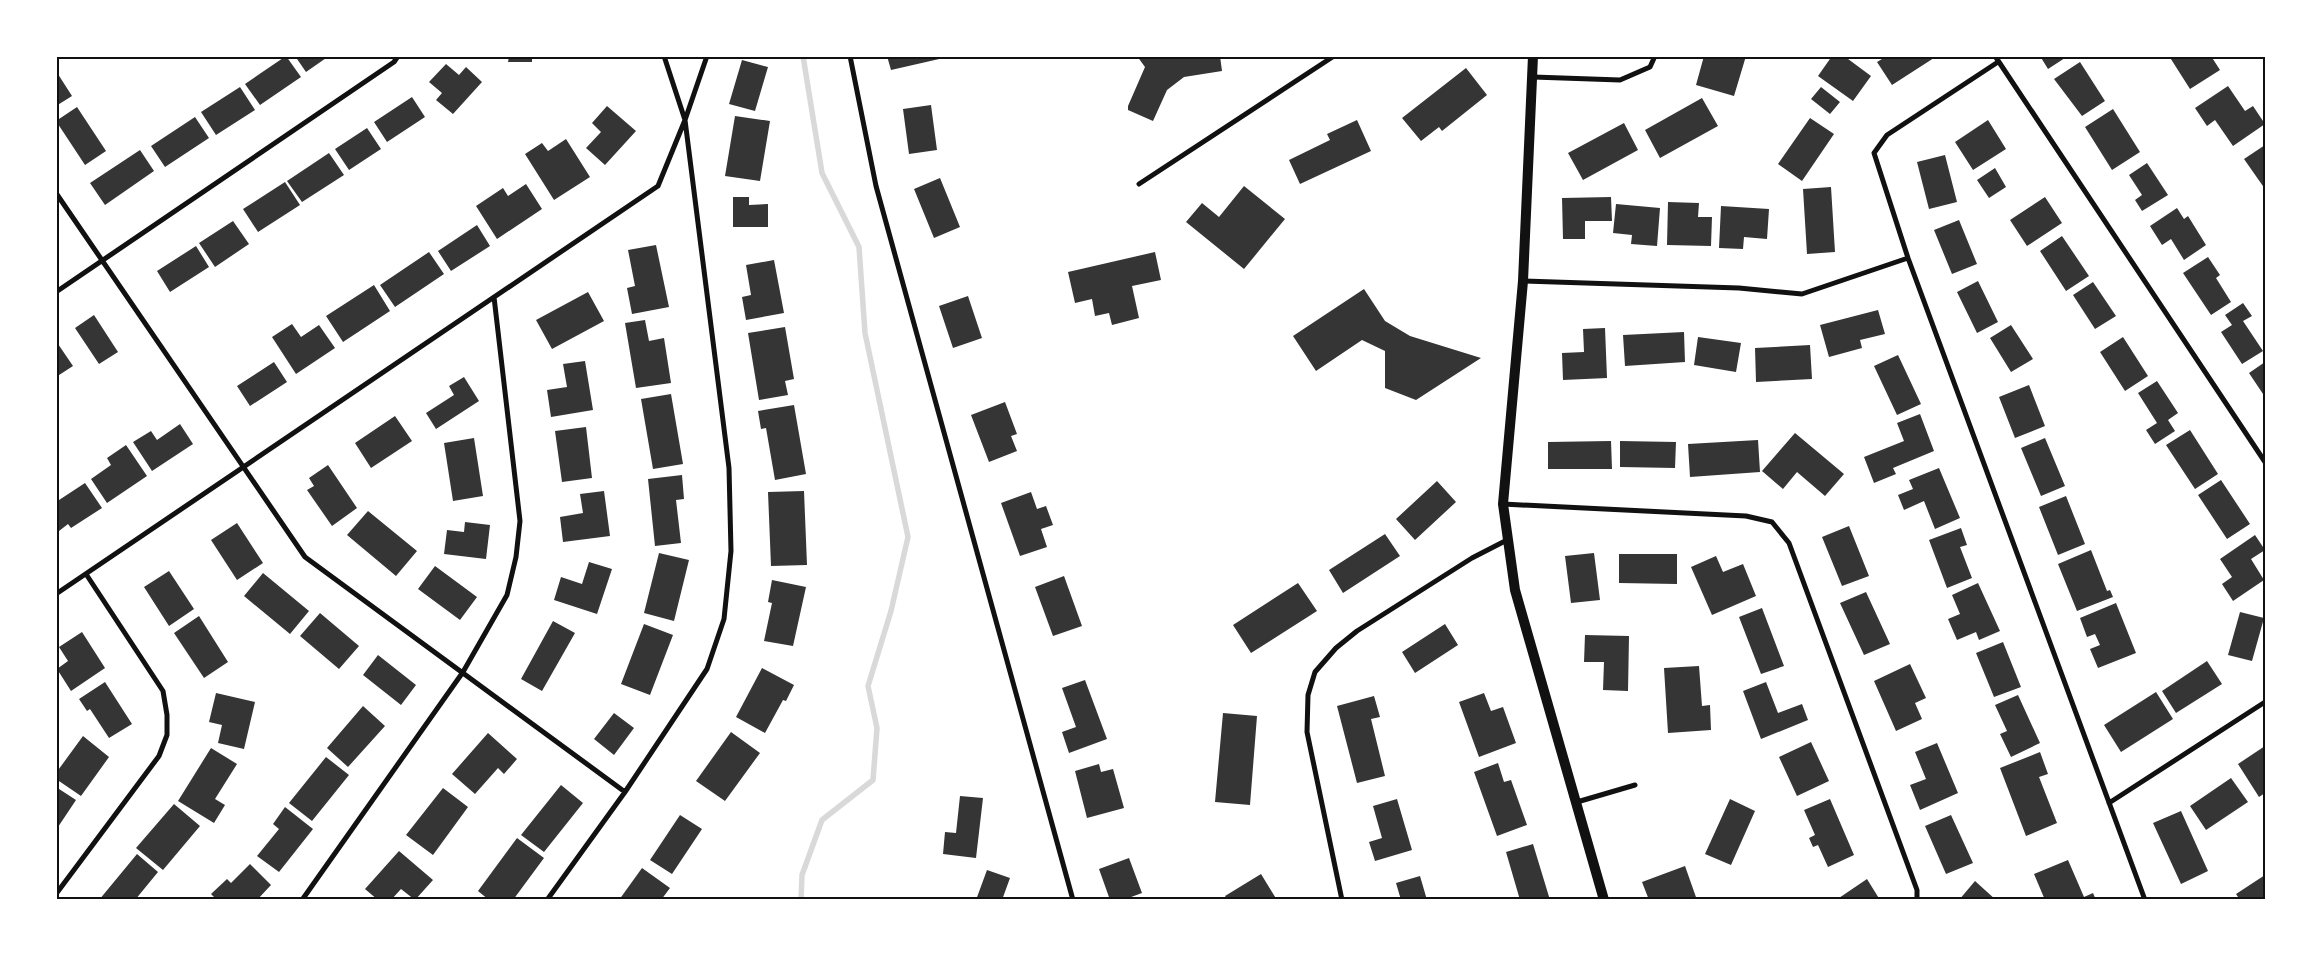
<svg xmlns="http://www.w3.org/2000/svg" width="2321" height="956" font-family="Mulish,sans-serif">
<style>
.lines{fill:none;stroke-linecap:round;stroke-linejoin:round}
.stream{stroke:#d9d9d9;stroke-width:5.5}
.building{fill:#353535}
.minor{stroke:#111;stroke-width:5}
.secondary{stroke:#111;stroke-width:10}
.neatline{fill:none;stroke:#111;stroke-width:2}
</style>
<rect width="100%" height="100%" fill="#fff"/>
<g class="lines">
<path class="stream" d="M801 900 802 875 822 820 873 780 877 728 868 686 891 611 908 537 865 333 859 247 822 173 803 56"/>
</g>
<path class="building" d="M286 56 301 77 260 105 245 84Z
M295 56H329L306 72Z
M509 56H532V62H508Z
M887 56H948V57L891 70Z
M1137 56H1220L1222 71 1184 77 1167 90 1153 121 1128 110V106L1145 67Z
M1704 56 1714 59 1715 56H1746L1734 96 1696 85Z
M1832 56H1844L1871 76 1853 101 1818 76Z
M1887 56H1937L1892 85 1877 62Z
M2040 56H2068L2048 69Z
M2169 56H2211L2220 70 2190 89Z
M742 60 768 67 755 111 729 104Z
M2080 62 2105 101 2082 116 2054 79Z
M446 64 459 75 466 67 482 82 453 114 436 100 442 93 429 82Z
M1466 68 1487 95 1442 131 1439 127 1421 141 1402 118Z
M56 71 72 96 56 106Z
M2228 86 2245 111 2253 106 2265 124 2233 146 2215 120 2207 126 2195 108Z
M240 87 255 110 216 135 201 112Z
M1821 87 1840 102 1830 114 1811 99Z
M412 97 425 117 387 142 374 122Z
M1702 98 1718 126 1660 158 1645 130Z
M931 105 937 150 909 154 903 109Z
M607 106 636 131 605 165 586 148 601 132 592 123Z
M77 107 106 151 85 165 56 121Z
M2113 109 2140 152 2112 170 2085 127Z
M735 116 770 121 760 181 725 176Z
M195 117 209 138 165 167 151 146Z
M1810 118 1834 134 1802 181 1778 164Z
M1357 120 1371 151 1300 184 1289 160 1330 140 1327 134Z
M1988 120 2006 149 1973 170 1955 142Z
M1624 123 1638 150 1583 180 1568 153Z
M367 128 381 149 349 170 335 149Z
M566 139 590 177 554 200 525 154 542 143 548 151Z
M2265 145V189L2244 159Z
M140 150 154 171 105 205 90 183Z
M329 153 344 175 302 202 287 181Z
M1945 155 1957 202 1929 209 1917 162Z
M2147 163 2168 195 2142 211 2135 200 2142 195 2129 175Z
M1995 168 2006 187 1989 198 1977 180Z
M940 178 960 227 934 238 914 189Z
M285 182 300 205 258 232 243 209Z
M526 184 542 209 497 239 476 206 503 188 508 196Z
M1244 186 1285 219 1244 269 1186 222 1202 203 1219 217Z
M1831 187 1835 252 1807 254 1803 189Z
M733 197H749V205L768 204V227H733Z
M1611 197 1612 221H1585V239H1563L1562 198Z
M2045 197 2062 223 2027 246 2010 220Z
M1668 202 1699 203 1698 217H1712L1711 246 1667 245Z
M1616 204 1660 208 1657 246 1631 244 1632 235 1613 233Z
M1721 206 1769 209 1767 239 1744 237 1743 249 1719 248Z
M2177 208 2184 219 2188 216 2206 245 2184 260 2171 239 2162 245 2150 226Z
M1959 220 1977 264 1952 274 1934 230Z
M233 221 249 244 215 267 199 243Z
M477 225 490 246 451 271 438 251Z
M2062 236 2089 276 2066 291 2040 251Z
M656 245 669 307 632 314 627 288 635 286 628 250Z
M196 246 209 267 170 292 157 271Z
M429 252 444 274 395 307 380 285Z
M1155 252 1161 280 1132 286 1139 318 1112 325 1109 313 1095 316 1092 299 1075 303 1068 272Z
M2208 257 2220 275 2216 278 2231 302 2211 315 2183 273Z
M774 260 784 313 746 320 742 297 751 295 746 265Z
M1978 281 1998 322 1977 333 1957 292Z
M2093 282 2116 316 2095 329 2073 295Z
M374 285 390 311 343 342 326 316Z
M1364 289 1385 321 1410 336 1481 358 1416 400 1385 388V351L1362 340 1316 371 1293 336Z
M588 292 604 321 552 349 536 320Z
M968 296 982 338 953 348 939 306Z
M2243 303 2252 316 2243 321 2263 351 2242 364 2221 332 2232 325 2225 315Z
M1878 310 1885 334 1860 340 1862 348 1829 357 1820 325Z
M94 315 118 352 99 364 75 328Z
M645 320 649 341 664 338 671 383 636 388 625 323Z
M292 324 301 337 319 325 335 348 296 374 272 337Z
M2011 325 2033 359 2011 372 1990 338Z
M785 327 794 379 785 381 788 395 759 400 748 333Z
M1605 328 1607 378 1563 380 1562 353 1584 352 1583 329Z
M1684 332 1685 362 1625 366 1623 335Z
M1698 337 1741 343 1736 372 1694 365Z
M2123 337 2148 376 2125 391 2100 352Z
M56 341 73 366 56 377Z
M1810 345 1812 379 1756 382 1755 348Z
M1898 355 1921 404 1897 415 1874 366Z
M585 361 593 410 551 417 547 390 567 387 563 364Z
M274 362 287 382 250 406 237 386Z
M2265 362V397L2249 373Z
M464 377 479 401 436 429 426 413 454 395 449 386Z
M2157 381 2178 413 2168 420 2175 431 2155 444 2146 430 2157 423 2138 393Z
M2029 385 2045 426 2015 438 1999 397Z
M671 394 683 464 653 469 641 399Z
M1005 402 1017 434 1011 436 1017 451 989 462 971 415Z
M794 405 806 474 775 480 766 428 761 429 758 411Z
M1920 414 1934 451 1893 468 1896 474 1874 483 1864 457 1904 441 1897 423Z
M395 416 412 441 371 468 355 443Z
M180 424 193 444 152 471 133 442 151 431 157 440Z
M586 427 592 478 562 482 555 431Z
M2190 430 2218 474 2195 489 2166 445Z
M1795 433 1844 474 1825 496 1797 472 1783 489 1762 471Z
M474 438 483 496 453 501 444 443Z
M2045 438 2065 486 2041 496 2021 448Z
M1758 440 1760 472 1690 477 1688 444Z
M1611 441 1612 469H1548V442Z
M1620 441 1676 442 1675 468 1620 467Z
M126 445 147 476 107 503 91 479 111 465 107 458Z
M328 465 357 508 332 526 307 490 314 486 309 478Z
M1939 468 1960 518 1935 529 1924 501 1904 510 1898 495 1913 489 1909 480Z
M682 475 684 499 676 500 681 543 655 546 648 479Z
M2221 480 2250 524 2227 539 2198 495Z
M1437 481 1456 502 1415 540 1396 519Z
M85 483 102 508 71 528 68 524 59 531 56 526V502Z
M604 491 610 536 563 542 560 517 583 513 580 494Z
M804 491 807 565 771 566 768 492Z
M1031 492 1037 509 1046 506 1053 525 1041 529 1047 547 1020 556 1001 503Z
M2066 496 2085 544 2058 555 2039 507Z
M368 511 417 551 396 576 347 535Z
M465 522 490 525 486 559 444 554 447 530 464 532Z
M237 523 263 563 237 580 211 540Z
M1849 526 1869 576 1842 586 1822 537Z
M1961 528 1967 545 1960 547 1972 578 1947 588 1929 540Z
M1385 534 1400 556 1343 593 1329 570Z
M2255 535 2265 550 2251 559 2264 580 2233 601 2222 584 2232 577 2220 559Z
M2091 550 2107 591 2110 590 2113 597 2077 611 2058 564Z
M659 553 689 560 674 621 644 613Z
M1594 553 1600 600 1571 603 1565 556Z
M1619 554H1677V584L1619 583Z
M1716 556 1723 572 1743 564 1756 596 1712 615 1691 567Z
M589 562 612 569 597 614 554 600 561 577 582 584Z
M435 566 477 597 460 620 418 589Z
M169 571 194 609 169 626 144 587Z
M263 573 309 611 290 634 244 596Z
M1064 576 1082 626 1053 636 1035 587Z
M772 580 806 587 793 646 764 641 772 603 768 602Z
M1298 583 1317 611 1251 653 1233 625Z
M1978 583 2000 631 1979 640 1976 632 1957 640 1948 619 1960 614 1952 595Z
M1866 592 1890 644 1864 655 1840 603Z
M2116 603 2136 653 2098 668 2090 649 2100 645 2095 634 2087 637 2080 618Z
M1762 608 1784 666 1761 674 1739 617Z
M2240 612 2264 618 2252 661 2228 655Z
M320 613 359 646 339 669 300 636Z
M199 616 228 662 204 678 174 633Z
M553 621 575 633 542 691 521 679Z
M644 624 673 635 650 695 621 684Z
M1445 624 1458 645 1415 673 1402 652Z
M82 632 105 668 71 691 57 669 68 661 59 647Z
M1585 635 1629 636 1628 691 1603 690 1604 662H1584Z
M2003 642 2021 687 1994 697 1976 653Z
M378 655 416 685 401 705 363 675Z
M2207 661 2222 684 2176 713 2162 691Z
M1910 664 1926 698 1915 703 1922 719 1896 731 1874 681Z
M1699 666 1702 706 1710 705 1711 730 1668 733 1664 668Z
M762 668 794 685 786 701 783 700 765 733 736 717Z
M1085 680 1107 739 1069 753 1062 732 1076 727 1062 688Z
M105 682 132 724 109 738 90 709 87 711 79 699Z
M1766 682 1778 713 1802 704 1808 720 1761 739 1743 691Z
M2156 692 2173 719 2121 752 2104 725Z
M216 693 255 702 244 749 218 743 222 725 209 722Z
M1484 693 1491 711 1503 707 1516 743 1479 757 1459 702Z
M2018 695 2040 743 2011 757 2000 734 2007 731 1995 705Z
M1374 696 1380 717 1371 719 1385 776 1357 783 1337 706Z
M363 706 385 726 348 767 327 748Z
M614 713 634 728 614 755 594 739Z
M1223 713 1257 716 1250 805 1215 802Z
M731 732 760 753 725 801 696 781Z
M488 733 517 759 504 774 498 768 475 794 452 774Z
M83 736 109 757 81 796 56 779V773Z
M1811 742 1829 781 1797 796 1779 757Z
M1937 743 1958 793 1920 810 1910 785 1926 779 1915 752Z
M2265 746V793L2259 797 2238 764Z
M211 748 237 764 215 799 225 805 214 823 178 801Z
M2040 752 2048 774 2039 777 2057 823 2026 836 2000 768Z
M326 757 349 775 312 821 289 803Z
M1498 763 1504 782 1511 780 1527 825 1497 836 1474 772Z
M1099 764 1101 772 1113 769 1124 808 1087 818 1075 771Z
M2231 778 2248 802 2206 830 2190 806Z
M561 785 583 803 544 852 521 835Z
M56 787 76 800 56 830Z
M443 788 468 807 433 855 406 835Z
M960 796 983 798 976 858 943 854 945 832 956 833Z
M1397 799 1412 850 1375 861 1369 842 1382 838 1373 806Z
M1730 799 1755 811 1731 865 1705 854Z
M1830 799 1854 855 1828 867 1818 845 1813 847 1809 838 1815 835 1804 810Z
M174 804 200 826 163 870 136 848Z
M285 807 313 829 279 872 257 856 279 829 273 824Z
M2181 811 2208 871 2181 884 2153 823Z
M680 815 702 829 672 874 650 860Z
M1951 815 1973 863 1946 874 1925 826Z
M517 838 544 858 513 900H489L478 891Z
M1533 844 1550 900H1520L1506 852Z
M399 851 433 880 415 900 401 889 391 900H378L365 889Z
M137 854 158 872 135 900H99Z
M1129 858 1142 893 1123 900H1110L1099 869Z
M2068 860 2084 897 2093 893 2096 900H2045L2034 874Z
M250 864 271 885 257 900H217L211 894 227 879 231 883Z
M1685 866 1697 900H1649L1642 882Z
M642 868 670 888 661 900H619Z
M987 870 1010 878 1002 900H976Z
M1261 874 1277 900H1227L1225 896Z
M2265 875V900H2240L2236 894Z
M1420 876 1427 900H1401L1396 883Z
M1867 879 1880 900H1836Z
M1975 881 1996 900H1959Z"/>
<g class="lines">
<path class="minor" d="M850 56 876 186 1073 900
M1995 56 2265 462
M1998 62 1887 135 1874 153 1908 258 2145 900
M1533 77 1620 80 1650 67 1655 56
M1139 184 1334 56
M56 193 305 557 625 792
M1523 281 1739 288 1802 294 1908 258
M56 292 394 62 398 56
M1503 504 1746 516 1772 522 1789 543 1917 890V900
M56 594 658 186 685 120 707 56
M1577 802 1635 785
M2109 803 2265 702
M56 894 159 756 167 735V715L163 691 86 574
M302 900 463 672 507 595 516 557 520 521 494 297
M547 900 625 792 707 669 724 619 731 551 729 468 685 120 664 56
M1342 900 1307 732 1308 695 1315 672 1336 648 1357 631 1472 558 1509 539"/>
<path class="secondary" d="M1533 56 1523 281 1503 504 1515 590 1604 900"/>
</g>
<rect width="2321" height="956" fill="none" stroke="#ffffff" stroke-width="115"/>
<rect x="58" y="58" width="2206" height="840" class="neatline"/>
</svg>
